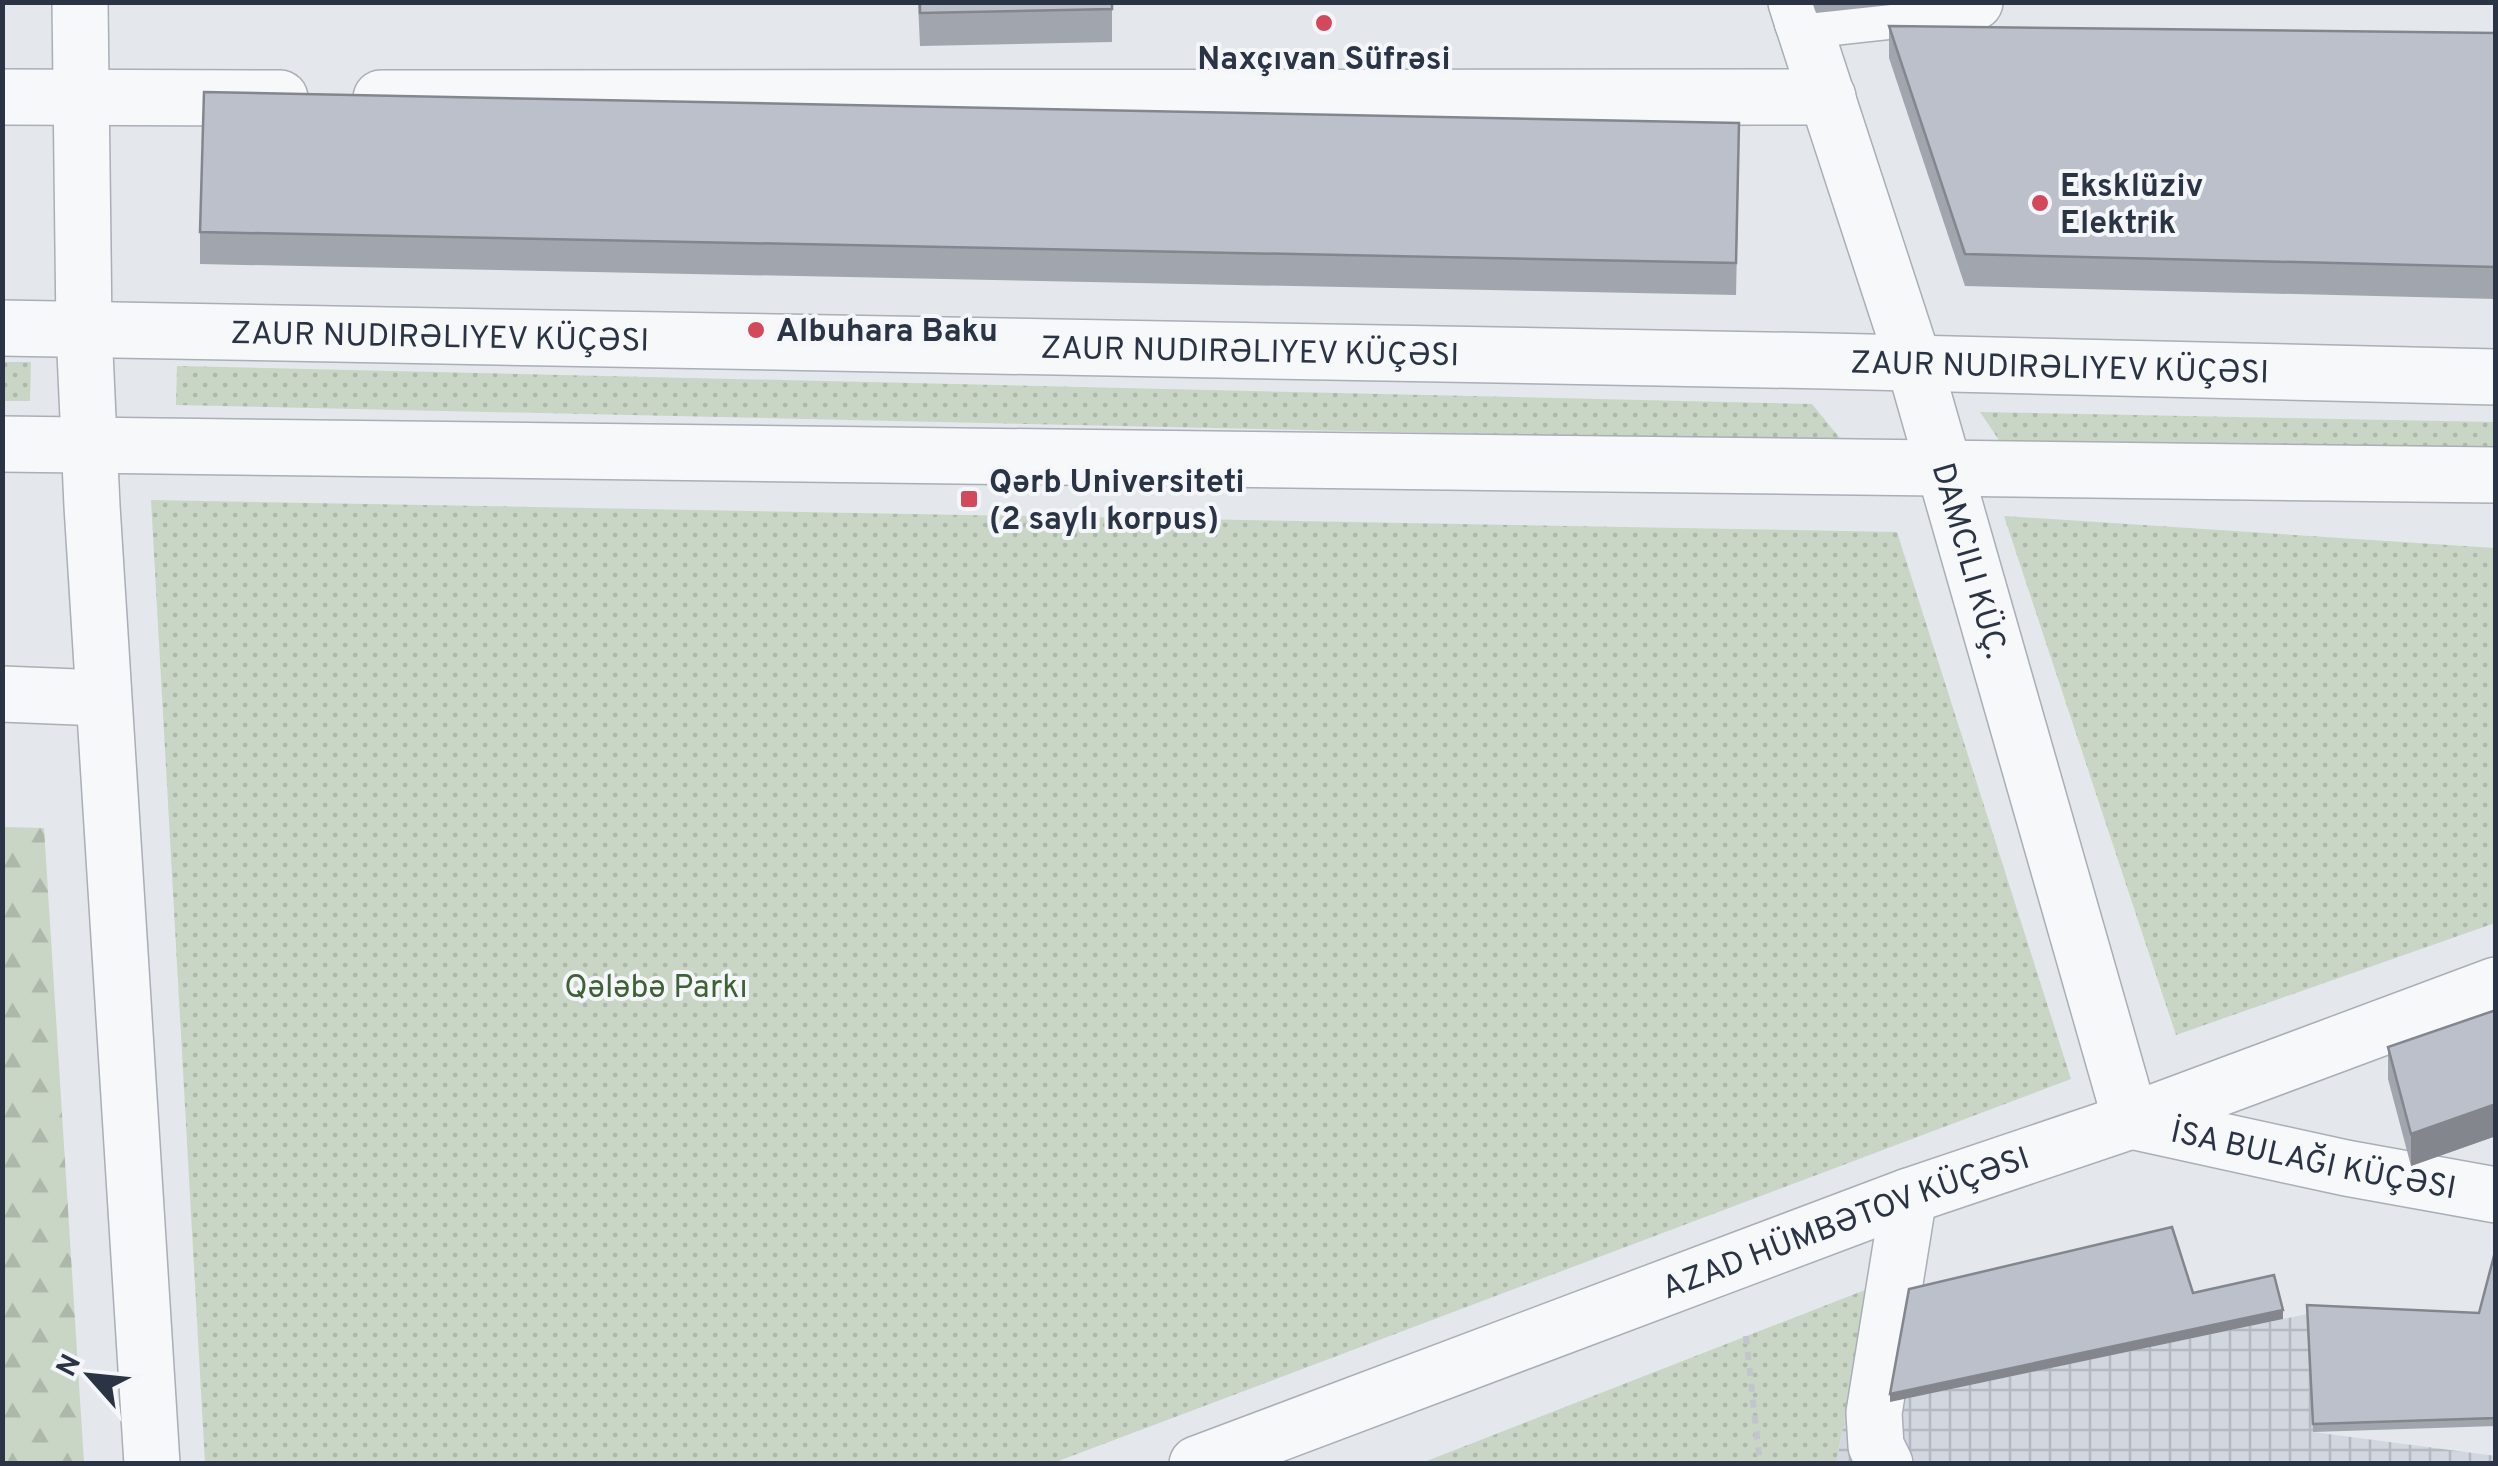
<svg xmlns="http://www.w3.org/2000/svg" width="2498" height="1466" viewBox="0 0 2498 1466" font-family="Overpass,sans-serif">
  <defs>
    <pattern id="industrial-grid" width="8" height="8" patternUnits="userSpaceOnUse" patternTransform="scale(2.5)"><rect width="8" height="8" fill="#d2d6de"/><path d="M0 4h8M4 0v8" fill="none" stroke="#b4b8c0"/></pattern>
    <pattern id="green-dots" width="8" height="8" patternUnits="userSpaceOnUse" patternTransform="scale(2.5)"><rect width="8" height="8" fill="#c9d6c5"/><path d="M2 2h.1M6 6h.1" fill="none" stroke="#adb8ab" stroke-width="1.8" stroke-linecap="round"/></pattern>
    <pattern id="forest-firs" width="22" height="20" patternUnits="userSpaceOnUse" patternTransform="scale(2.5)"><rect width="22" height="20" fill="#c9d6c5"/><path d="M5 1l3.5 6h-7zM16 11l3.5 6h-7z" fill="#adb8ab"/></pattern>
  </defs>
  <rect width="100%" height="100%" fill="#e4e7ec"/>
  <path fill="url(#industrial-grid)" d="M 2307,1314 L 2313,1432 L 2496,1456 L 2495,1464 L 1836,1464 L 1846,1411 Z"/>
  <path fill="url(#green-dots)" d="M 3,362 L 31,362 L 30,401 L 3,401 Z
    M 177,366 L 1812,404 L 1843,442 L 176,405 Z
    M 1980,412 L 2495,422 L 2495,453 L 2001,443 Z
    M 151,500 L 1897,532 L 2071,1079 L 1053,1463 L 205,1463 Z
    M 2004,516 L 2495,548 L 2495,923 L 2176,1035 Z
    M 1870,1288 L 1836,1463 L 1419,1464 Z"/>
  <path fill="url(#forest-firs)" d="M 3,827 L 44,828 L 84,1463 L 3,1463 Z"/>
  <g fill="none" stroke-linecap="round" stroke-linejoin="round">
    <defs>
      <g id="minor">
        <path d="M 80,2 L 84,330 L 92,506 L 152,1464"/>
        <path id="s1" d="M 1796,2 L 1914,363 L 2131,1121 L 2346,1168 L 2496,1195"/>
        <path d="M 1802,21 L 1975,2"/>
        <path d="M 2,97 L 280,98"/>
        <path d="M 381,98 L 1828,97"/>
        <path id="s2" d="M 2,328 L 1827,361 L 2496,377"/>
        <path d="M 2,444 L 2496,475"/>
        <path d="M 2,694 L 102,698"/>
        <path id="s3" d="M 1197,1464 L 1909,1196 L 2131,1121 L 2496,985"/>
        <path d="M 1885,1464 L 1876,1446 L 1874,1413 L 1909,1196"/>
      </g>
    </defs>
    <use href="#minor" stroke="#a9aeb7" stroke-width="58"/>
    <path stroke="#c2c5cb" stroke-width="6" stroke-dasharray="8 8" stroke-linecap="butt" d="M 1746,1336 L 1760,1464"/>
    <use href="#minor" stroke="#f7f8fa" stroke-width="55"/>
  </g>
  <path fill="#a1a5ae" d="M 918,2 L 1112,2 L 1112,42 L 920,46 Z
    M 1812,2 L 1919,2 L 1816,13 Z
    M 1889,26 L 2496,33 L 2496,299 L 1965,286 L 1889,58 Z
    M 1739,155 L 1736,295 L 200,264 L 200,232 Z
    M 2496,1010 L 2496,1136 L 2411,1166 L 2388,1079 L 2388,1047 Z
    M 2496,1248 L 2496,1426 L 2313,1432 L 2307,1305 L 2479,1313 Z"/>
  <path fill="#83868d" d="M 2496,1104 L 2496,1136 L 2411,1166 L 2411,1134 Z
    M 2283,1310 L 2283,1319 L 1890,1402 L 1890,1394 Z"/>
  <path fill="#bbc0ca" stroke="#83868d" stroke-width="2.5" d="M 920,2 L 1112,2 L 1112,9 L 920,13 Z
    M 1889,26 L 2496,33 L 2496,267 L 1965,254 Z
    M 204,92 L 1739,123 L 1736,263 L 200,232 Z
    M 2496,1010 L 2496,1104 L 2411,1134 L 2388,1047 Z
    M 2172,1227 L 2193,1293 L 2274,1275 L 2283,1310 L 1890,1394 L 1909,1289 Z
    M 2496,1248 L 2496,1418 L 2313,1424 L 2307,1305 L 2479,1313 Z"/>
  <g fill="#d1495b" stroke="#f4f6f9" stroke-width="4">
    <circle cx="1324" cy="23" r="10"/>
    <circle cx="2040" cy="203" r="10"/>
    <circle cx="756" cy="330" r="10"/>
    <rect x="959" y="489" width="20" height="20" rx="5"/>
  </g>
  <g text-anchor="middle" stroke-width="8" stroke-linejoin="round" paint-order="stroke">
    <g font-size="32" font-weight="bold" fill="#2b3445" stroke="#f4f6f9" text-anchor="start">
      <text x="1324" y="69" text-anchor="middle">Naxçıvan Süfrəsi</text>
      <text x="2060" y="196">Eksklüziv<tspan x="2060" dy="37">Elektrik</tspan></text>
      <text x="776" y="341">Albuhara Baku</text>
      <text x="989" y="492">Qərb Universiteti<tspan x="989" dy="37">(2 saylı korpus)</tspan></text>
    </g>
    <g font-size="32" fill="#2b3445" stroke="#f4f6f9">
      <text dy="11" stroke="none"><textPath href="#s2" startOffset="438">ZAUR NUDIRƏLIYEV KÜÇƏSI</textPath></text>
      <text dy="11" stroke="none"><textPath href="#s2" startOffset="1248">ZAUR NUDIRƏLIYEV KÜÇƏSI</textPath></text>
      <text dy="11" stroke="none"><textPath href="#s2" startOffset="2058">ZAUR NUDIRƏLIYEV KÜÇƏSI</textPath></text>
      <text dy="11" stroke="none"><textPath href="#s1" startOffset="585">DAMCILI KÜÇ.</textPath></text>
      <text dy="11" stroke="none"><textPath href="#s1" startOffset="1355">İSA BULAĞI KÜÇƏSI</textPath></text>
      <text dy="11" stroke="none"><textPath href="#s3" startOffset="692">AZAD HÜMBƏTOV KÜÇƏSI</textPath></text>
    </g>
    <g font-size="32" fill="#3f6138" stroke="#f4f6f9">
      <text x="656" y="997">Qələbə Parkı</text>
    </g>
  </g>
  <rect width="2498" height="1466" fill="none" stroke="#2b3445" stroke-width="10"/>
  <g transform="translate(90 1376) rotate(297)" stroke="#f4f6f9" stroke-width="8" paint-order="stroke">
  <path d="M0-8L18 38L0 25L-18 38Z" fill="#2b3445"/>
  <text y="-15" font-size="28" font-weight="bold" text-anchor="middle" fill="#2b3445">N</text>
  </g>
</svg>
